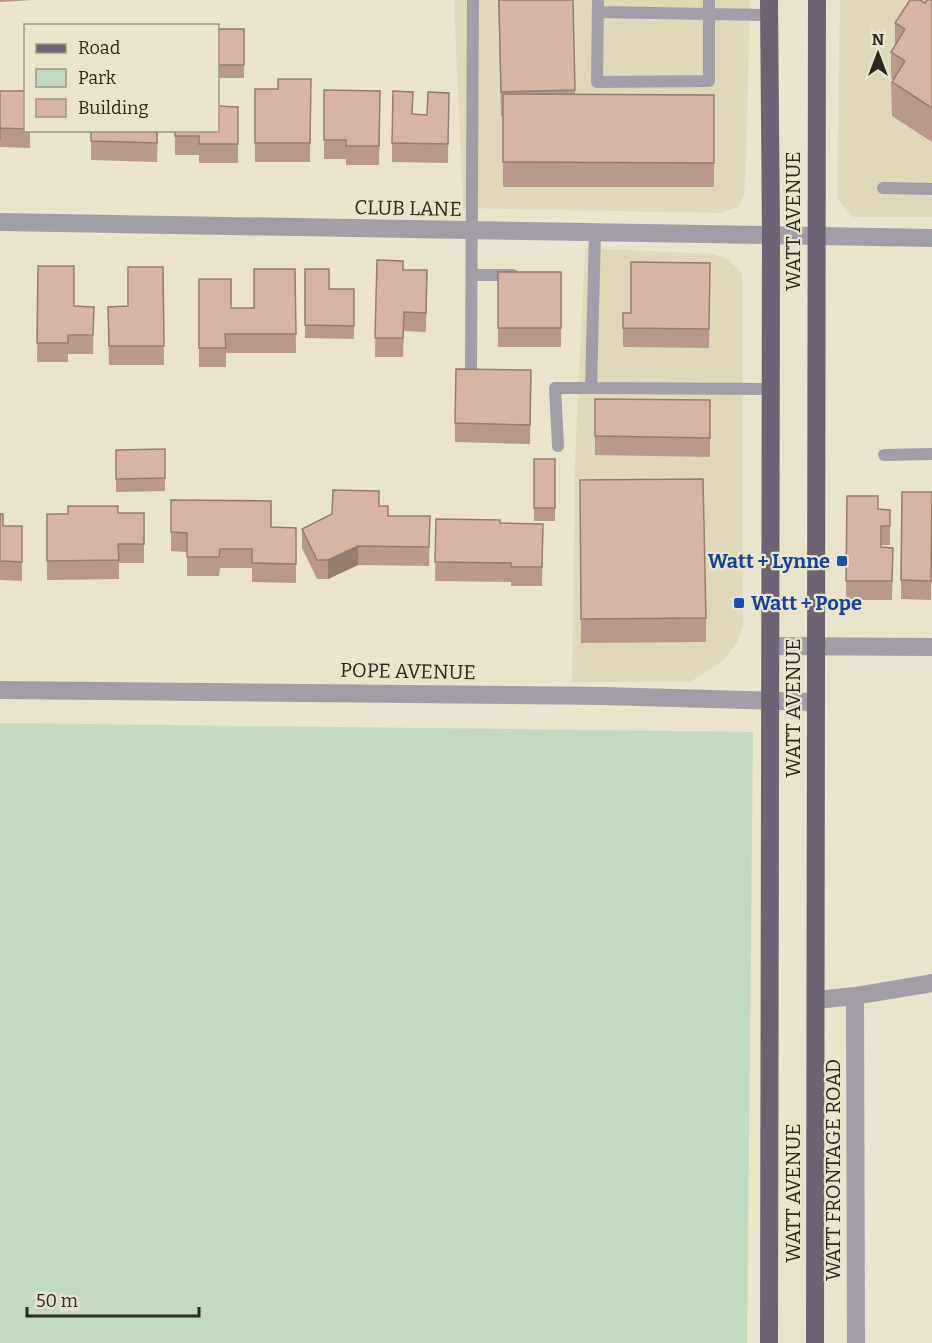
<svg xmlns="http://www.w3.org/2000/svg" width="932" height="1343" viewBox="0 0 932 1343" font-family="Bitter,serif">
  <rect width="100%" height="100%" fill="#e9e4cb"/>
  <path fill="#e0d9b9" d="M 454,0 L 750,0 L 746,162 L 744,195 L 738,207 L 720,213 L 463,208 Z
    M 840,0 L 932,0 L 932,217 L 853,217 L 837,198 Z
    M 585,248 L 713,254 L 728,259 L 742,273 L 743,625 L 738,641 L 725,659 L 690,682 L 572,682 L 575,462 Z"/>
  <path fill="#c4d9c4" d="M 0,723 L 753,732 L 747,1343 L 0,1343 Z"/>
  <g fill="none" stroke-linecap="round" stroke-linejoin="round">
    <path stroke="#a39da7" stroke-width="12" d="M 598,0 L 597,82 L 709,81 L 709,0
      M 598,12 L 769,15
      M 883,188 L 932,189
      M 595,233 L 591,388 L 770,389
      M 473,275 L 513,275
      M 471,370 L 473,0
      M 558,446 L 555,388 L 591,388
      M 884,455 L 932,454"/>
    <path stroke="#a39da7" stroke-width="18" d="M 0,222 L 932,238
      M 771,646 L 932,647
      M 0,690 L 603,696 L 816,702
      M 855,996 L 856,1343
      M 816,1000 L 855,996 L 932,983"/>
    <path stroke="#6e6374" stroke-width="18" d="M 769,1343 L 771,236 L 769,0
      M 815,1343 L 817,0"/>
  </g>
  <path fill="#b99a8a" d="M 0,0 L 33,0 L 0,2 Z
    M 498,0 L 573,0 L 575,94 L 714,95 L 714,187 L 503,187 L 503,116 L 501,116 Z
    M 932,0 L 932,142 L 892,116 L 891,86 L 891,52 L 895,45 L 895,23 L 925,3 Z
    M 218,29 L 244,29 L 244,78 L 218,78 Z
    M 311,79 L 310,162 L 255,162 L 255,89 L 278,89 Z
    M 324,90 L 380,91 L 379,165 L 346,165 L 346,159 L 324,159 Z
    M 0,91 L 26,91 L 26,130 L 30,130 L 30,148 L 0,147 Z
    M 449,93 L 448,163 L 392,162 L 392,143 L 413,114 L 427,115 Z
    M 238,107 L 238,163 L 199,163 L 199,155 L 175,155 L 175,130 Z
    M 91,130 L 158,130 L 157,162 L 91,160 Z
    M 377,260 L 403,270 L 427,270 L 426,332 L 404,331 L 403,357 L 375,357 Z
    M 710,263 L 709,348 L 623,347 L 623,313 L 631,313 Z
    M 38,266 L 74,306 L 94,307 L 93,354 L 68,354 L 68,362 L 37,362 Z
    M 163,267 L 164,365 L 109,365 L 108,307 L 128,306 Z
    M 295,269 L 296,353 L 226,353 L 226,367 L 199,367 L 199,279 L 231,308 L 254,308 Z
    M 305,269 L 329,289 L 354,289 L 354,339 L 305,338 Z
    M 498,272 L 561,272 L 561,347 L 498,347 Z
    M 531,370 L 530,444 L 455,442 L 455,423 Z
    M 595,399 L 710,400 L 710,457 L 595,455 Z
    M 165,449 L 165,491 L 116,492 L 116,450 Z
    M 534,459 L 555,459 L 555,521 L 534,521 Z
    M 580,480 L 706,618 L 706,642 L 581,643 Z
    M 902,492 L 932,492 L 931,600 L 901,599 Z
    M 847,496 L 878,509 L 890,510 L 890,545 L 881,545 L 881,547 L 893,567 L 892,600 L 846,600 Z
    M 171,500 L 271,528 L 296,547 L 296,583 L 252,582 L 252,568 L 220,568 L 219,576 L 187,576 L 187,552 L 171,551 Z
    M 379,506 L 388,516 L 430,516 L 429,566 L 358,565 L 328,579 L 317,579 L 302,548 L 302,529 L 332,514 Z
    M 144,513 L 144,563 L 119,563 L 119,579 L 47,580 L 47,514 Z
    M 0,514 L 3,526 L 22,526 L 22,581 L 0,580 Z
    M 436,519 L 500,523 L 543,524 L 542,586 L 511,586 L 511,582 L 435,581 Z"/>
  <path fill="#967d71" d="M 358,546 L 358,565 L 328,579 L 328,560 Z"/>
  <path fill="#d7b3a1" stroke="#967d71" stroke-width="1.5" d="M 499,0 L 573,0 L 575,90 L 501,92 Z
    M 910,0 L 920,0 L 925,3 L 927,0 L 932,0 L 932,108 L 892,82 L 905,61 L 891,52 L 905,29 L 895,23 Z
    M 218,29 L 244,29 L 244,65 L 218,65 Z
    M 278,79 L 311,79 L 310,143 L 255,143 L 255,89 L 278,89 Z
    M 324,90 L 380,91 L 379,146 L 346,146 L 346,140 L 324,140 Z
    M 0,91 L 26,91 L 26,129 L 0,128 L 0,139 Z
    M 393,91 L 413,92 L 412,114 L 427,115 L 428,92 L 449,93 L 448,144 L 392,143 Z
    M 503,94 L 714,95 L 714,163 L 503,162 Z
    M 218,106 L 238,107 L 238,144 L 199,144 L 199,136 L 175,136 L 175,130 L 218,130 Z
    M 91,130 L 157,130 L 157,143 L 91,141 Z
    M 377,260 L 403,261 L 403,270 L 427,270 L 426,313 L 404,312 L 403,338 L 375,338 Z
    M 631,262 L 710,263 L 709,329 L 623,328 L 623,313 L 631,313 Z
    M 38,266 L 74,266 L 74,306 L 94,307 L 93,335 L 68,335 L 68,343 L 37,343 Z
    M 128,267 L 163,267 L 164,346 L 109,346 L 108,307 L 128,306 Z
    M 254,269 L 295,269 L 296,334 L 225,334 L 226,348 L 199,348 L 199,279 L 231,279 L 231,308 L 254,308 Z
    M 305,269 L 329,269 L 329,289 L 354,289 L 354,326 L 305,325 Z
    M 498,272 L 561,272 L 561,328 L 498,328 Z
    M 456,369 L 531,370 L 530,425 L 455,423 Z
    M 595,399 L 710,400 L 710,438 L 595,436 Z
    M 165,449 L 165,478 L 116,479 L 116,450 Z
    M 534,459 L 555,459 L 555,508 L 534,508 Z
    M 703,479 L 706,618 L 581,619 L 580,480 Z
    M 333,490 L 379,491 L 379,506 L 388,506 L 388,516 L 430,516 L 429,547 L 358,546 L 328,560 L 317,560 L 302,529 L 332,514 Z
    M 902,492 L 932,492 L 931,581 L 901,580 Z
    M 847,496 L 878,496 L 878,509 L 890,510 L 890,526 L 881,526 L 881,547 L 893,548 L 892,581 L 846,581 Z
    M 171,500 L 271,501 L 271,527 L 296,528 L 296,564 L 252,563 L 252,549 L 220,549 L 219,557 L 187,557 L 187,533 L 171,532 Z
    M 68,506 L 118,506 L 118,513 L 144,513 L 144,544 L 118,544 L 119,560 L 47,561 L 47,514 L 68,514 Z
    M 0,514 L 3,514 L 3,526 L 22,526 L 22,562 L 0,561 Z
    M 436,519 L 500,520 L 500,523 L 543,524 L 542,567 L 511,567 L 511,563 L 435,562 Z"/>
  <g fill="#1a4fb4" stroke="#e9e4cb" stroke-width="2">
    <rect x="836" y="555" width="12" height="12" rx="3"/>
    <rect x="733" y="597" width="12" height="12" rx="3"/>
  </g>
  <g text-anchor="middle" stroke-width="4.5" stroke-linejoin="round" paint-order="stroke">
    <g font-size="20" fill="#2a281f" stroke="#e9e4cb">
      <text transform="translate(408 208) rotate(1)" y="7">CLUB LANE</text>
      <text transform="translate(793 221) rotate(-90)" y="7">WATT AVENUE</text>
      <text transform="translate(408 671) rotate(1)" y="7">POPE AVENUE</text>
      <text transform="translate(793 708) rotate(-90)" y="7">WATT AVENUE</text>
      <text transform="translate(833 1170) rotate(-90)" y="7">WATT FRONTAGE ROAD</text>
      <text transform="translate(793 1193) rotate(-90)" y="7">WATT AVENUE</text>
    </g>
    <g font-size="20" font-weight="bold" fill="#164399" stroke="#e9e4cb" text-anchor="end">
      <text x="830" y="568">Watt + Lynne</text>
      <text x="751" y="610" text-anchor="start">Watt + Pope</text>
    </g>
  </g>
  <rect x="24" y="24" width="195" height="108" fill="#e9e4cb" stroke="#9d9986" stroke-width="1.5"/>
  <rect x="36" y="44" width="30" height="9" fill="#6e6374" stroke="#9d9986" stroke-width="1.5"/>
  <text x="78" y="54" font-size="18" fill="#2a281f">Road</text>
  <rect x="36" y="69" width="30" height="18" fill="#c4d9c4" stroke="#9d9986" stroke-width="1.5"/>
  <text x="78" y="84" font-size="18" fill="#2a281f">Park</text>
  <rect x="36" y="99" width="30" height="18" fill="#d7b3a1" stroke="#9d9986" stroke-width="1.5"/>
  <text x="78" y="114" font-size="18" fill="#2a281f">Building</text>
  <g transform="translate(878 54)" stroke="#e9e4cb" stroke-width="4.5" paint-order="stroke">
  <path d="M0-4.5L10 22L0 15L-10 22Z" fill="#2a281f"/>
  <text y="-9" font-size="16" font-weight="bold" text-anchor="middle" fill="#2a281f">N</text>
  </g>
  <path d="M27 1307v9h172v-9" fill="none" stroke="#2a281f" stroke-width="3"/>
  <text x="36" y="1307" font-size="18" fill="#2a281f" stroke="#e9e4cb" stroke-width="4.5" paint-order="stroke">50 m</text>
</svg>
